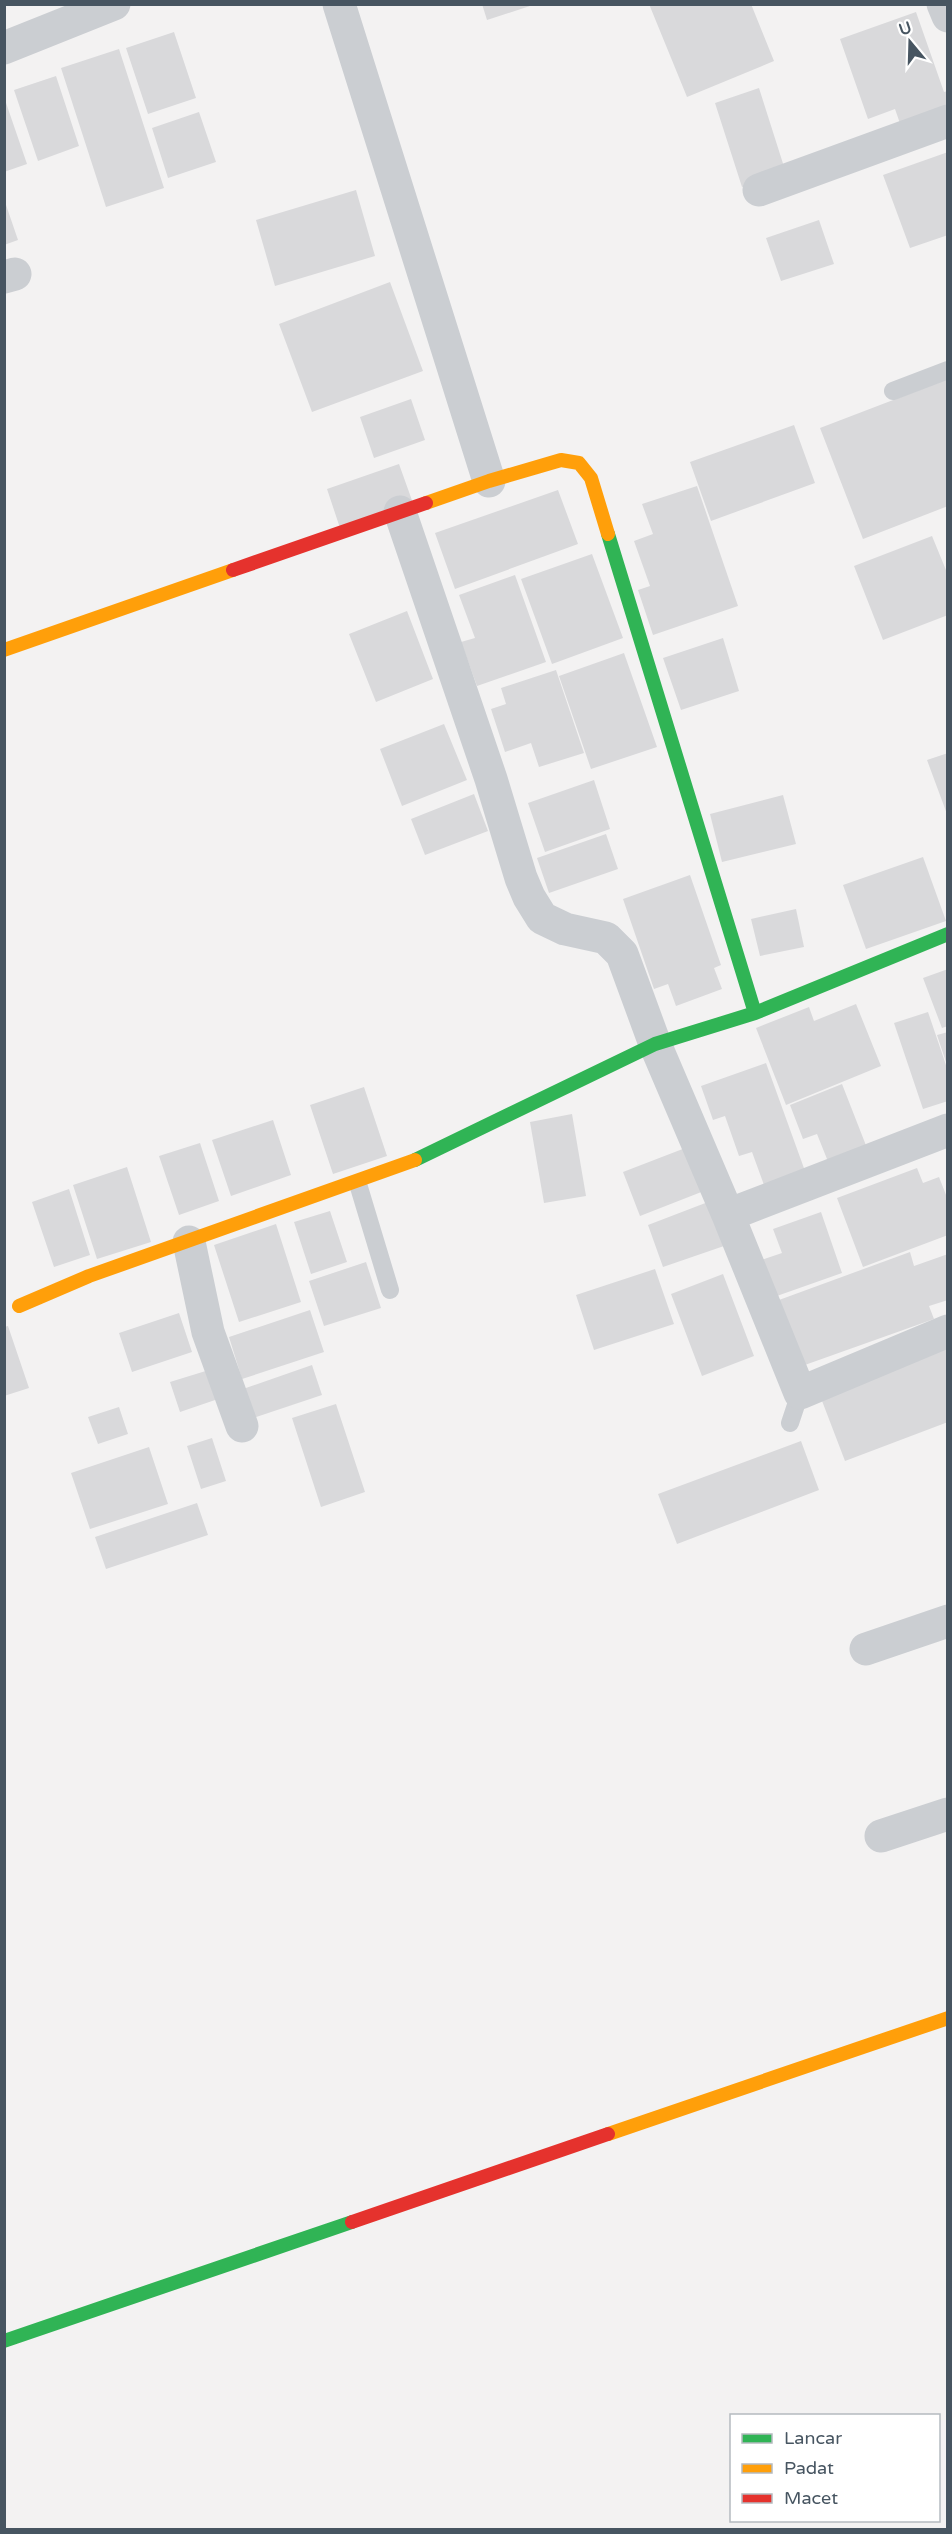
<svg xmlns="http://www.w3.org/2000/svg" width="952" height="2534" viewBox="0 0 952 2534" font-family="'Varela Round',sans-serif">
  <rect width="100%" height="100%" fill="#f3f2f2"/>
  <path fill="#d9d9db" d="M 482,4 L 533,4 L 533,5 L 487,20 Z
    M 649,4 L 751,4 L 774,61 L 687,97 Z
    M 916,12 L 944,92 L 948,91 L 948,116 L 903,132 L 895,109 L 868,119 L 840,39 Z
    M 174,32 L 196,98 L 148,114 L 126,48 Z
    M 119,49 L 164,188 L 106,207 L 61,68 Z
    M 56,76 L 79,146 L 38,161 L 14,90 Z
    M 759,88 L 786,173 L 742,187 L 715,103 Z
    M 4,97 L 27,164 L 4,172 Z
    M 199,112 L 216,162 L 168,178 L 152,128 Z
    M 948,152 L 948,235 L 910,248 L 883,175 Z
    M 356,190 L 375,256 L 275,286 L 256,220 Z
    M 4,199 L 18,240 L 4,245 Z
    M 819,220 L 834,264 L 781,281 L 766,238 Z
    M 390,282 L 423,371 L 312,412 L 279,324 Z
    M 948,379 L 948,506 L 863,539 L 820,428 Z
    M 411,399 L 425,440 L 374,458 L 360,417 Z
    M 794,425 L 815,483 L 711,521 L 690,462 Z
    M 399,464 L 414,506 L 341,531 L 327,489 Z
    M 697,486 L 738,606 L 653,635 L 638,590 L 650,586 L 634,541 L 653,534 L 642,504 Z
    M 558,490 L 578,544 L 455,589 L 435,533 Z
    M 932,536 L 948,575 L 948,615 L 883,640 L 854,566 Z
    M 592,554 L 623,638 L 552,664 L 521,579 Z
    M 515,575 L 546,662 L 477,686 L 461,642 L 475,638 L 459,595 Z
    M 407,611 L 433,679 L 376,702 L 349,634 Z
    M 723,638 L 739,691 L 681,710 L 663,658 Z
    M 624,653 L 657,747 L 591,769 L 559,676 Z
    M 556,670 L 584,753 L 539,767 L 531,743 L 505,752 L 491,709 L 506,704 L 501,688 Z
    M 444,724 L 467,780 L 402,806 L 380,749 Z
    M 948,753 L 948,814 L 947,814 L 927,760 Z
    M 594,780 L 610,829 L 545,852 L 528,803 Z
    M 474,794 L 488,831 L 425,855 L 411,819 Z
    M 783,795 L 796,844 L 722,862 L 710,814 Z
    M 606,834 L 618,869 L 549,893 L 537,858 Z
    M 923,857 L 946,921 L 866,949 L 843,885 Z
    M 690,875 L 721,965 L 714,968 L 722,989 L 676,1006 L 668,984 L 654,989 L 623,899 Z
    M 796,909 L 804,947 L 760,956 L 751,919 Z
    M 948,969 L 948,1026 L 942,1028 L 923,978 Z
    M 856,1004 L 881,1066 L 786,1105 L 756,1028 L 809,1007 L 814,1021 Z
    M 928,1012 L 948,1071 L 948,1101 L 923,1109 L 894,1023 Z
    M 948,1032 L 948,1065 L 947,1065 L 937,1035 Z
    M 766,1063 L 805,1171 L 764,1185 L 752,1152 L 739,1156 L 725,1116 L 713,1120 L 701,1086 Z
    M 842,1084 L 867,1148 L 829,1164 L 817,1134 L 803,1139 L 790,1105 Z
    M 364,1087 L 387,1156 L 333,1174 L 310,1105 Z
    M 572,1114 L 586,1196 L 544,1203 L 530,1122 Z
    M 273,1120 L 291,1175 L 231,1196 L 212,1140 Z
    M 200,1143 L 219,1201 L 179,1215 L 159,1156 Z
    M 693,1145 L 709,1189 L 640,1216 L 623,1172 Z
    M 127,1167 L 151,1242 L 97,1259 L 73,1185 Z
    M 917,1168 L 923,1183 L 939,1177 L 948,1200 L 948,1235 L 863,1267 L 837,1198 Z
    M 69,1189 L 90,1255 L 54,1267 L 32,1202 Z
    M 708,1202 L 724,1246 L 663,1267 L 648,1225 Z
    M 330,1211 L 347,1262 L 311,1274 L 294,1222 Z
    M 821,1212 L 842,1273 L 774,1297 L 761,1260 L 782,1253 L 773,1229 Z
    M 276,1224 L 301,1302 L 239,1322 L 214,1245 Z
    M 910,1252 L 914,1266 L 948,1254 L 948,1300 L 929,1306 L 934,1319 L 802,1366 L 779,1300 Z
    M 366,1262 L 381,1308 L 324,1326 L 309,1281 Z
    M 655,1269 L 674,1324 L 594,1350 L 576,1295 Z
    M 723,1274 L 754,1356 L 702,1376 L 671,1294 Z
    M 310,1310 L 324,1352 L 242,1379 L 229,1337 Z
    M 179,1313 L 192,1352 L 132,1372 L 119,1333 Z
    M 8,1326 L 29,1388 L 4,1396 L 4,1327 Z
    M 948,1345 L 948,1422 L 845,1461 L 819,1393 Z
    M 312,1365 L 322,1395 L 253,1418 L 243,1389 Z
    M 209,1370 L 218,1399 L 180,1412 L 170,1382 Z
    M 336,1404 L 365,1492 L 321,1507 L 292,1418 Z
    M 119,1407 L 128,1434 L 98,1444 L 88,1417 Z
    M 212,1438 L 226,1481 L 201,1489 L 187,1446 Z
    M 801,1441 L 819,1490 L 677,1544 L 658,1494 Z
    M 149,1447 L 168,1504 L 90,1529 L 71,1473 Z
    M 197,1503 L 208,1535 L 106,1569 L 95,1537 Z"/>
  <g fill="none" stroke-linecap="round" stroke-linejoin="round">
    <path stroke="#cbced2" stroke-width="18" d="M 893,391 L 948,370
      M 358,1184 L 390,1290
      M 790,1423 L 800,1393"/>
    <path stroke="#cbced2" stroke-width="33" d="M 339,4 L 489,481
      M 943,4 L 948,16
      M 4,48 L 114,4
      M 759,190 L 948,121
      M 4,277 L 15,274
      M 400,512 L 491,779 L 521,878 L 529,897 L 542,918 L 565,929 L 606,938 L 622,954 L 655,1044 L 728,1215 L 800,1393 L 948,1331
      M 728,1215 L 948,1130
      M 189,1242 L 208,1332 L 242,1426
      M 866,1649 L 948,1621
      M 881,1836 L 948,1814"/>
    <path stroke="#30b455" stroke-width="14" d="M 608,534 L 755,1013
      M 415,1160 L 655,1044 L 755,1013 L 948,934
      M 4,2341 L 352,2222"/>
    <path stroke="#ff9f0a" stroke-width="14" d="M 426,503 L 489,481 L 561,460 L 579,463 L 591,478 L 608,534
      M 4,650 L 233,570
      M 19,1306 L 89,1276 L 415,1160
      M 608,2134 L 948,2018"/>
    <path stroke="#e5322d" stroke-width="14" d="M 233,570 L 426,503
      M 352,2222 L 608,2134"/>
  </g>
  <rect width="952" height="2534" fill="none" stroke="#475561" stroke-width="12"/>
  <rect x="730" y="2414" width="210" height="108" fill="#ffffff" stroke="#b5bbc0" stroke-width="1.5"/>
  <rect x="742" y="2434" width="30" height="9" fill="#30b455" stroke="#b5bbc0" stroke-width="1.5"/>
  <text x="784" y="2444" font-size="18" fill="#475561">Lancar</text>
  <rect x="742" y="2464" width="30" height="9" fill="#ff9f0a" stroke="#b5bbc0" stroke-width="1.5"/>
  <text x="784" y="2474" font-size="18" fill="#475561">Padat</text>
  <rect x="742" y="2494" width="30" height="9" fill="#e5322d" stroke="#b5bbc0" stroke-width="1.5"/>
  <text x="784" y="2504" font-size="18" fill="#475561">Macet</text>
  <g transform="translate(910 42) rotate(341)" stroke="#ffffff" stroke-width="4.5" paint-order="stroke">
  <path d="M0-4.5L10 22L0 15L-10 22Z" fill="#475561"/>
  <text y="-9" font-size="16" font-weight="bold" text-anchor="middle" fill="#475561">U</text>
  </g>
</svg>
